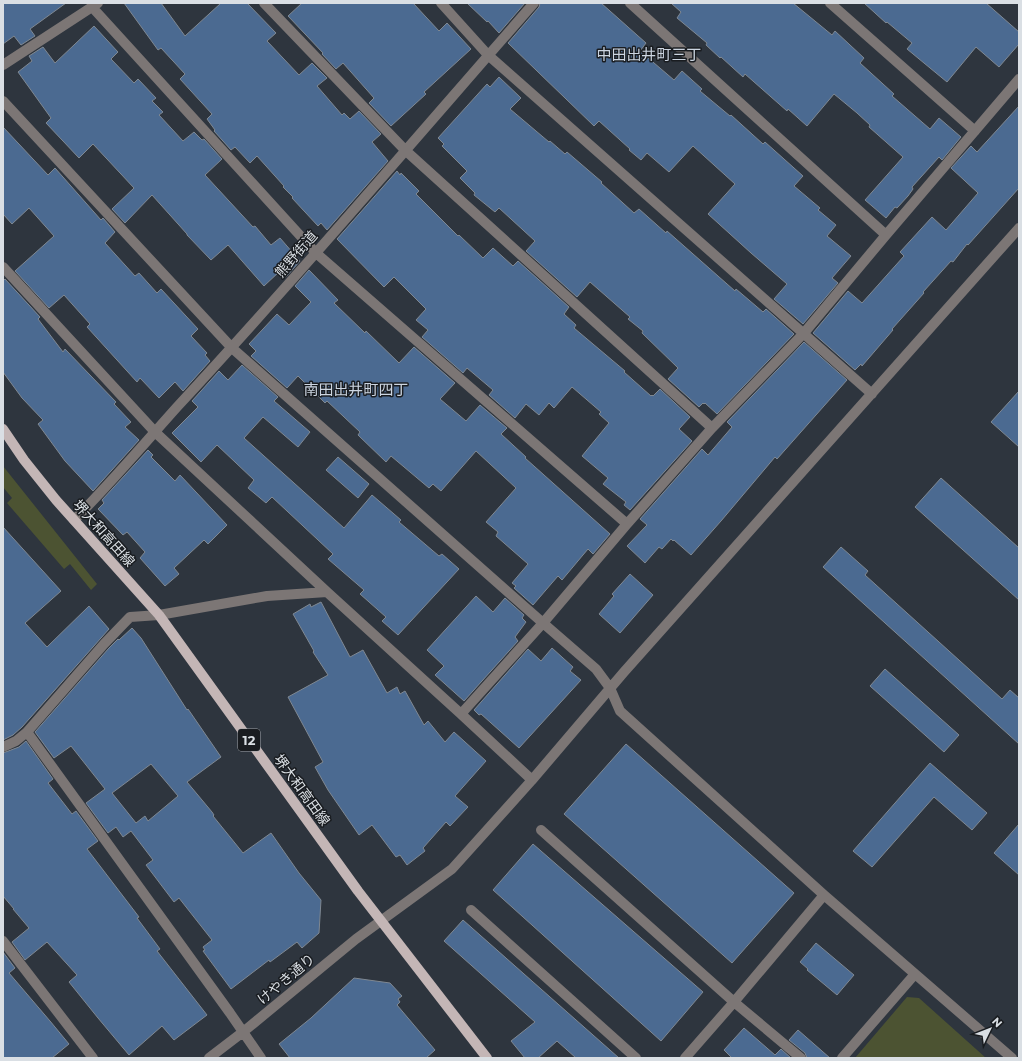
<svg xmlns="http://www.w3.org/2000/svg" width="1022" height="1061" viewBox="0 0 1022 1061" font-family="Montserrat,'Noto Sans JP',sans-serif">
  <rect width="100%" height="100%" fill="#2e353e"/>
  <path fill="#4c5332" d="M 3,466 L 97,584 L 91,590 L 70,564 L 64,569 L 7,503 L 12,498 L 3,487 Z
    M 907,997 L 919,998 L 986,1058 L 855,1058 Z"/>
  <path fill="#4b6a91" stroke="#7f8892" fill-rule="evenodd" d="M 3,3 L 66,3 L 30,29 L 35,36 L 21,45 L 14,36 L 3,44 Z
    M 124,3 L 161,3 L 185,36 L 221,3 L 247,3 L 276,33 L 267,41 L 299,75 L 312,63 L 327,78 L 317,86 L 342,115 L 344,113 L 350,119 L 359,111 L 381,134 L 372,142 L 388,161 L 327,230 L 321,223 L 318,226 L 292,198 L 293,197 L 283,187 L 284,186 L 257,156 L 250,163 L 235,147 L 231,150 L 214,131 L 215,130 L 207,119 L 212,114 L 180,79 L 185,74 L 161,48 L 158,50 Z
    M 302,3 L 413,3 L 439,31 L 447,23 L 471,49 L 424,92 L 426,94 L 391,126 L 369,103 L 374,98 L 343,63 L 336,69 L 322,54 L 323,53 L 288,16 Z
    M 467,3 L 525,3 L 499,33 L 488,21 L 487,22 Z
    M 540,3 L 601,3 L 646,43 L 640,51 L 674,80 L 682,71 L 702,89 L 700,91 L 730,116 L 731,115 L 763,144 L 765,142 L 803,176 L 794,186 L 820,208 L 818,210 L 836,225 L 827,236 L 851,256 L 832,278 L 838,283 L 803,324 L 774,299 L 787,284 L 751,253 L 708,214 L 735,184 L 693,146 L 669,172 L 647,153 L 641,160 L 629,150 L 630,149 L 599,121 L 594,126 L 508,43 L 539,7 Z
    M 671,3 L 793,3 L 832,35 L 835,31 L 864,58 L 860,63 L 894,94 L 892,96 L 930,129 L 939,118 L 961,137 L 942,160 L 939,157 L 912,187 L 913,189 L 908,196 L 897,208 L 895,207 L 886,218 L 865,200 L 903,157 L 869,127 L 870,125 L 857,113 L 834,94 L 807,126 L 788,109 L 787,111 L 745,74 L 743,77 L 721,57 L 720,58 L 706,45 L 707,43 L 677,18 L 681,12 Z
    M 864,3 L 986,3 L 1019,32 L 1019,44 L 999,67 L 976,47 L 947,82 L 907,49 L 912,43 L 887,22 L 886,23 Z
    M 94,26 L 118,52 L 111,59 L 134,83 L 138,79 L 156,98 L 152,101 L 163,112 L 159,115 L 183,141 L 194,132 L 202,140 L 204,139 L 222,159 L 205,175 L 253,227 L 255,226 L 271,245 L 280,238 L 300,261 L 286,277 L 280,271 L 264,286 L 228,245 L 211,260 L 187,235 L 187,234 L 152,195 L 125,223 L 112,209 L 134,188 L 93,144 L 79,158 L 46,123 L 51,118 L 18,72 L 32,61 L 29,56 L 43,47 L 55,63 Z
    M 499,77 L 521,98 L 510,109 L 549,142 L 550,141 L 565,154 L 567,152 L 602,182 L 601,183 L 634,213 L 639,209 L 666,233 L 667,231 L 735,291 L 736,289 L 763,312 L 766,309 L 794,334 L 717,414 L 705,403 L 704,404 L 703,403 L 699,407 L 668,379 L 678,368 L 642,333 L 643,331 L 628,319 L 630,317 L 590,282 L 577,297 L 526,251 L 535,241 L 499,208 L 495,212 L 474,195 L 475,193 L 460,178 L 467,171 L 442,146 L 444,144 L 438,138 L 487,84 L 490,87 Z
    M 1019,106 L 1019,188 L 968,245 L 967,244 L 953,262 L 951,261 L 923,292 L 924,293 L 892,329 L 893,330 L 862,366 L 861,364 L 855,370 L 813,333 L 848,291 L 862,303 L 904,256 L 900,252 L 932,217 L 946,230 L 978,193 L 951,168 L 971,146 L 977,152 Z
    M 3,127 L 48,175 L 55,168 L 101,220 L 103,218 L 115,232 L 105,243 L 135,276 L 139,273 L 157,293 L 161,289 L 198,329 L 191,336 L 207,353 L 205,355 L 210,361 L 183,391 L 175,382 L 159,398 L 140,378 L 137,382 L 87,327 L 90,324 L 64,295 L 49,308 L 15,271 L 54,236 L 29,208 L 12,224 L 3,214 Z
    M 397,171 L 400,175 L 401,173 L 419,191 L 416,194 L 458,236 L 459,235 L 483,258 L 493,248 L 513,266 L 518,261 L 569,307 L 564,314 L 576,325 L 574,328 L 625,371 L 624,372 L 651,396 L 652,395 L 653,396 L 660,389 L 690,417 L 679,429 L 692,441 L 630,510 L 624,505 L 626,502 L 603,484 L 608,478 L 582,456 L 609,423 L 599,414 L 601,412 L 572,387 L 554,408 L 549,403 L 539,415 L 526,404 L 515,418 L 489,395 L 493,390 L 467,368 L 463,373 L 422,337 L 428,330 L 416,320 L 426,309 L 394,277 L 384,287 L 337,239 Z
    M 309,270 L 338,300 L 334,303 L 365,333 L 366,331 L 399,363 L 414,347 L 455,383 L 440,399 L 466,421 L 480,405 L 507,428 L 501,434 L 526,457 L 525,458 L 610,534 L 593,554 L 588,549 L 562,580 L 558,576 L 533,605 L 514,588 L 516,586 L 512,583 L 528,564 L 496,536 L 498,532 L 486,522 L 516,488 L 476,451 L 441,491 L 433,484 L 429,488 L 391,456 L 386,462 L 358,435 L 360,432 L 327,401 L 325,403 L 298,376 L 287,388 L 251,356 L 256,351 L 249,344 L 277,314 L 289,325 L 311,302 L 295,286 Z
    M 5,279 L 40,317 L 38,319 L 63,352 L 65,349 L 116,402 L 114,404 L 131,422 L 125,427 L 139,440 L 93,491 L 65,461 L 38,424 L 43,420 L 22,398 L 3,372 L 3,281 Z
    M 804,342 L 847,380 L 777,459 L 775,457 L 721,521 L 691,555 L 674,540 L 673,541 L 671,539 L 662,549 L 659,547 L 645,563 L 627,546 L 647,525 L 640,519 L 702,449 L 708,455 L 732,427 L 727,422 Z
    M 242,365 L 278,397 L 274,401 L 310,432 L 298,447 L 263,417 L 244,438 L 344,528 L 372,495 L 401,520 L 399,522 L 439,556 L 442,554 L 459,569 L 398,635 L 382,621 L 386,617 L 360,594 L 364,590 L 328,559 L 333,554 L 272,497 L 266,503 L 248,488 L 254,480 L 217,445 L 201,462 L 172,433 L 198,407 L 192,401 L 219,371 L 228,380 Z
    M 1019,391 L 1019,447 L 991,422 Z
    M 148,450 L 153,455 L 151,457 L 175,481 L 180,475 L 227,525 L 208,544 L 204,540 L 174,568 L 179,574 L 165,586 L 140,558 L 145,552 L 127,532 L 123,535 L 98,509 L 104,503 L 102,500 Z
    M 338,457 L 369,484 L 358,498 L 326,470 Z
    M 941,478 L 1019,548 L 1019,600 L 915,507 Z
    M 3,527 L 61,591 L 25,623 L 47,647 L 89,606 L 109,629 L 22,727 L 13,735 L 3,740 Z
    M 841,547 L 868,571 L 865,575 L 1002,699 L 1010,690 L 1019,698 L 1019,744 L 823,567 Z
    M 630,574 L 653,595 L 620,633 L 599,614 L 614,596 L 612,594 Z
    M 476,596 L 493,612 L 505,598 L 524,615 L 522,618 L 526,622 L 515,637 L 518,641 L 464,701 L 435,675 L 444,666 L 427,650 Z
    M 321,602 L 350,657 L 363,650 L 387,693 L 397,687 L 400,694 L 405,691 L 424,725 L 428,721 L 445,742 L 454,732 L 486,761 L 455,796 L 468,807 L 450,826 L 446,822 L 423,848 L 425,851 L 407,865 L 400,855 L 396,857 L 372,825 L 359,835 L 328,790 L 315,767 L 323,762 L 288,697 L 328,675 L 313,652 L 314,651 L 293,614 L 310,604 L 311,607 Z
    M 132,628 L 141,638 L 187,710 L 188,709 L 221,757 L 187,782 L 212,812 L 214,815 L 213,816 L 243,853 L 271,833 L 299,873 L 321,900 L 319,933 L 302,948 L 297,942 L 270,962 L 269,960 L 231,989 L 203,951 L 205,950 L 203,947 L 212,940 L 179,898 L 174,902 L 146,865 L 153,860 L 131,831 L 123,837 L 116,827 L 108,833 L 86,803 L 105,789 L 71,746 L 54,758 L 35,732 L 109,648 L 118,639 L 119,640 ZM 151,764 L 178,796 L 148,821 L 145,816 L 136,823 L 112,793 Z
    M 552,648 L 573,667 L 570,671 L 581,680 L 519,748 L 481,714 L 479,715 L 474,710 L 528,649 L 541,661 Z
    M 885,669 L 959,735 L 944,752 L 870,686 Z
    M 26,741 L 53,779 L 48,783 L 72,814 L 76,811 L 98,841 L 87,849 L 139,917 L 137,918 L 160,949 L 157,951 L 207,1015 L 174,1040 L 162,1026 L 129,1055 L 98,1018 L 69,982 L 77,975 L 47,942 L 25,960 L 12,942 L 29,928 L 13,909 L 14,909 L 3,896 L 3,753 L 19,747 Z
    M 626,744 L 794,893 L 732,963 L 564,814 Z
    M 930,763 L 987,813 L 972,830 L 934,797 L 872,867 L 853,851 Z
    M 1019,824 L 1019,875 L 994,853 Z
    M 533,844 L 703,992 L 661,1041 L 493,890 Z
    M 463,920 L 619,1058 L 576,1058 L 557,1041 L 538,1058 L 525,1058 L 511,1041 L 535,1022 L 444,941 Z
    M 816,943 L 854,975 L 837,995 L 807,970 L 808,969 L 800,962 Z
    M 3,952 L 15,968 L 9,973 L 50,1021 L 69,1044 L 52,1058 L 3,1058 Z
    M 354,978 L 390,983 L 402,996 L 398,999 L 400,1002 L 397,1005 L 435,1050 L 426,1058 L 290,1058 L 279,1044 L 311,1018 Z
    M 744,1028 L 775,1055 L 781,1049 L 791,1058 L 732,1058 L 724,1050 Z
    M 798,1030 L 830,1058 L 807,1058 L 805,1053 L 789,1040 Z"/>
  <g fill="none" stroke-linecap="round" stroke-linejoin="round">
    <path stroke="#7c7675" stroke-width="10" d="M 264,3 L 405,150 L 712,428
      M 441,3 L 488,55 L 872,394
      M 630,3 L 886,235
      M 830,3 L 975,131
      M 92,7 L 316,253 L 627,524
      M 3,65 L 98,3
      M 3,101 L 232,348 L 543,623 L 596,669 L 610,688 L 620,711 L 824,895 L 1012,1058
      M 3,267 L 155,432 L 327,592
      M 74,520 C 110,484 143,445 177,407 C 299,275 416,138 534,3
      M 461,714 L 532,780
      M 27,732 L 230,1013 L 261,1058
      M 3,747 L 16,741 L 27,732 L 104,644 L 130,617 L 159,615 L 267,596 L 327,592 L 461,714 L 543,623 L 627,524 L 712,428 L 804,333 L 886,235 L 1019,79
      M 541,830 L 734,1002 L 801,1058
      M 471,910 L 636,1058
      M 3,941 L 93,1058
      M 209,1058 L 243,1032 L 356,939 L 452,869 L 532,780 L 624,672 L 1019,228
      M 685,1058 L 734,1002 L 824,895
      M 842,1058 L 915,974"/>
    <path stroke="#c4b6b6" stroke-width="10" d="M 3,429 L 24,460 L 56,500 L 159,615 L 358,891 L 487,1058"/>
  </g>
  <g text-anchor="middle" stroke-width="3" stroke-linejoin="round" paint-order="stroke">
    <rect fill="#191c20" stroke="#a0a4a9" stroke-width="1" x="238" y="729" width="22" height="22" rx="3"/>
    <g font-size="13" font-weight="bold" fill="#dadfe4">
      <text x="249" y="745">12</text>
    </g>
    <g font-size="14" fill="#dadfe4" stroke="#191c20">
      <text transform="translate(296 254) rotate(-49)" y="5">熊野街道</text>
      <text transform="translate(104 533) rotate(48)" y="5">堺大和高田線</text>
      <text transform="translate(302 790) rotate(54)" y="5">堺大和高田線</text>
      <text transform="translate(286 979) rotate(-40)" y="5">けやき通り</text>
    </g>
    <g font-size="15" fill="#ccd5e1" stroke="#191c20">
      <text x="649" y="60">中田出井町三丁</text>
      <text x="356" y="395">南田出井町四丁</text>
    </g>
  </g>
  <rect width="1022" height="1061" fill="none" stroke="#dadfe4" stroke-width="8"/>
  <g transform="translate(990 1029) rotate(47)" stroke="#191c20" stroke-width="3" paint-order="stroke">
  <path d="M0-3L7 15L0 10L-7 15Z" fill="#dadfe4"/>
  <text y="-6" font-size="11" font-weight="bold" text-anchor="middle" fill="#dadfe4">N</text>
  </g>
</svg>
